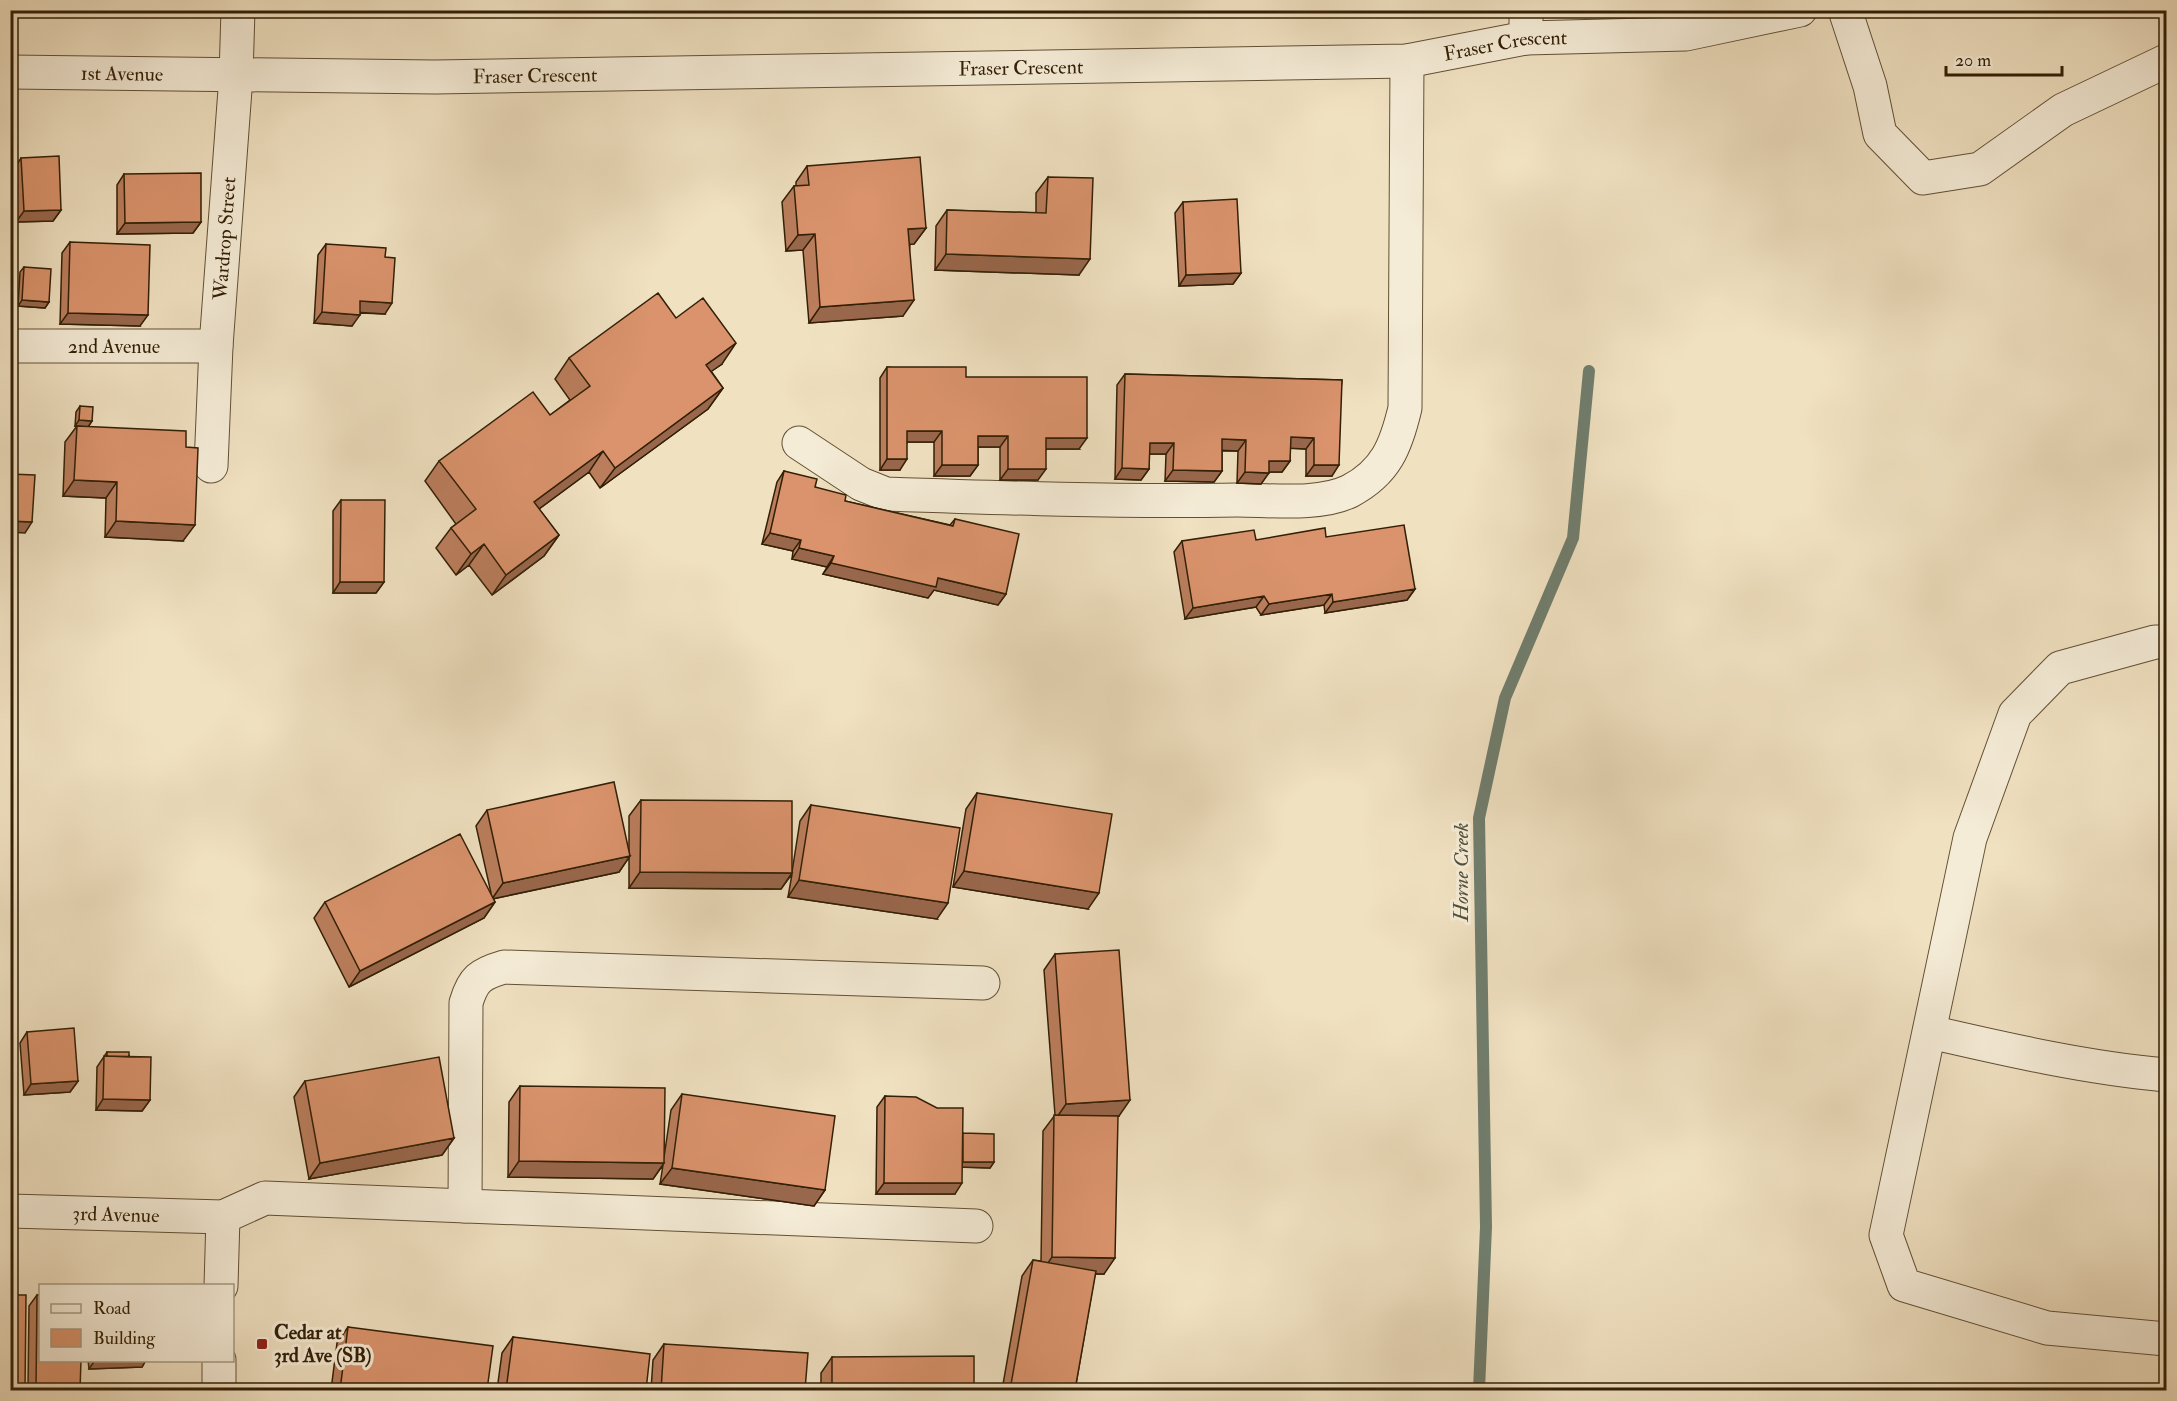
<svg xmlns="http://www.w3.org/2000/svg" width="2177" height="1401" viewBox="0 0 2177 1401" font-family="'IM FELL Double Pica',serif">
  <rect width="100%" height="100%" fill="#f0e1c1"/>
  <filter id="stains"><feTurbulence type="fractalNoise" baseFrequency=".00333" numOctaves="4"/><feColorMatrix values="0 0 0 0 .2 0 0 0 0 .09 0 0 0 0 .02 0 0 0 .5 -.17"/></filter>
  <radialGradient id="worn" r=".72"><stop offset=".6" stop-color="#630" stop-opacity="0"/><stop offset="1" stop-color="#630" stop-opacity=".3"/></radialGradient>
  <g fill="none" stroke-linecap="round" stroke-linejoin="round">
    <path stroke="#707e6e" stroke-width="12" d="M 1479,1390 L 1486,1227 L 1479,818 L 1505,698 L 1573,538 L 1589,371"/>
    <defs>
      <g id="minor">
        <path d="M 1845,10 L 1870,86 L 1880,134 L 1923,178 L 1980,169 L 2063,110 L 2166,61"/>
        <path d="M 1526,38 L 1526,10"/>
        <path id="s1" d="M 10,72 L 435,77 L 1407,61 L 1526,38 L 1686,34 L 1800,10"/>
        <path id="s2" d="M 10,346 L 216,346"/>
        <path d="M 799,443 L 861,484 L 886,494 C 1003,498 1120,502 1237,500 C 1270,500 1320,506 1350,491 C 1386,472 1396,446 1405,408 L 1407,61"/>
        <path id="s3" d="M 211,466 L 216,346 L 236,76 L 238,10"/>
        <path d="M 2166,642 L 2155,642 L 2060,668 L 2015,714 L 1970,838 L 1886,1235 L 1904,1285 L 2047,1328 L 2166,1339"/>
        <path d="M 1930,1032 C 2008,1050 2087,1068 2166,1075"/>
        <path d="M 465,1206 L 466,1003 C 473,979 480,974 504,967 L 983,983"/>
        <path id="s4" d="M 10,1211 L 223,1217 L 265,1198 L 976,1226"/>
        <path d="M 221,1286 L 223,1217"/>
        <path d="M 219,1390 L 219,1360"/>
      </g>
    </defs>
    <use href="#minor" stroke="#625035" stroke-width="35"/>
    <use href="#minor" stroke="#f5ecd7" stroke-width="33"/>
  </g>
  <path fill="#bb7e5d" stroke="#321f06" stroke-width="1.5" d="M 21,158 L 61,210 L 53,221 L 16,222 L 14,169 Z
    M 807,166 L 926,228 L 914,244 L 910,244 L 903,316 L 809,323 L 803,250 L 786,251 L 782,202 L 794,186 L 796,186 L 796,182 Z
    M 124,174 L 201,222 L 193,233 L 117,234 L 117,185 Z
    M 1048,177 L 1079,275 L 935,270 L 936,226 L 947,210 L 1036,213 L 1036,193 Z
    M 1183,202 L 1241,273 L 1233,284 L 1179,286 L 1175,213 Z
    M 70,242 L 140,326 L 60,324 L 62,253 Z
    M 326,244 L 385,314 L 360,313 L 352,326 L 314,323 L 318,255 Z
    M 24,267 L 49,302 L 45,308 L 18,306 L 20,272 Z
    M 676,318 L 722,364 L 711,371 L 723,388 L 708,409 L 600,488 L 589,472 L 539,509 L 559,535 L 544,556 L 492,595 L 469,565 L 456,575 L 436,548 L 451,528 L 456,524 L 425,481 L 439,461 L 550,415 L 570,400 L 555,379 L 569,358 Z
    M 887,367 L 966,377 L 1079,449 L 1046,449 L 1038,480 L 1000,480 L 1000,447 L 978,447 L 978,465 L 970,476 L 934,476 L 934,442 L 907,442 L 900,470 L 880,470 L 880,378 Z
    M 1125,374 L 1342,380 L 1332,476 L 1306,476 L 1306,449 L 1290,448 L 1290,461 L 1282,472 L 1269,472 L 1261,484 L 1237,483 L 1238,451 L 1222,451 L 1222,471 L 1214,482 L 1165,481 L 1166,454 L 1149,454 L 1149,469 L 1141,480 L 1115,479 L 1117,385 Z
    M 80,406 L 92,421 L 88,427 L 75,426 L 76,412 Z
    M 77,426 L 183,541 L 105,537 L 106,498 L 63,496 L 65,442 Z
    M 784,471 L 815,487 L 845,501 L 950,525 L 955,519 L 1006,594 L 998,605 L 934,590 L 928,598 L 823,574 L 827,567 L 792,559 L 793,551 L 762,544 L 777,482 Z
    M 341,500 L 384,582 L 376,593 L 333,593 L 333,511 Z
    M 1326,537 L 1415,589 L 1407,600 L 1325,613 L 1324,605 L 1261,615 L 1256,607 L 1185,619 L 1174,552 L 1182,541 L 1256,540 Z
    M 977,793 L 1088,909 L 953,887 L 966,809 Z
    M 641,800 L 792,872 L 800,821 L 811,805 L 937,919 L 788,897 L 792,874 L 781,889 L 629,888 L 629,857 L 619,872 L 493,899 L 495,902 L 484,918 L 349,987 L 314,918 L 325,902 L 491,893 L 476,826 L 487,810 L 629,851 L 629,816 Z
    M 1055,954 L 1119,1116 L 1114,1116 L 1104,1274 L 1095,1274 L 1075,1390 L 1002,1390 L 1022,1276 L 1033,1260 L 1041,1261 L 1043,1131 L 1055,1115 L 1044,970 Z
    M 27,1032 L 78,1081 L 70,1092 L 24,1095 L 20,1043 Z
    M 107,1052 L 129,1057 L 150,1100 L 142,1111 L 96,1110 L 97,1067 Z
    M 305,1081 L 454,1138 L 442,1155 L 309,1179 L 294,1097 Z
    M 520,1086 L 664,1157 L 671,1110 L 682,1094 L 825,1190 L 814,1206 L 660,1184 L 663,1165 L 653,1179 L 508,1177 L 509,1102 Z
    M 885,1096 L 963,1133 L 994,1162 L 990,1168 L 962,1167 L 955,1194 L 876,1194 L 877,1107 Z
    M 37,1295 L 80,1390 L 28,1390 L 29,1306 Z
    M 348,1327 L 487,1390 L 331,1390 L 337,1343 Z
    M 513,1337 L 646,1390 L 497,1390 L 502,1353 Z
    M 664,1344 L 805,1390 L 651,1390 L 653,1360 Z
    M 832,1357 L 974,1390 L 821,1390 L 821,1373 Z
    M 88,1360 L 146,1360 L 142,1367 L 89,1369 Z"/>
  <path fill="#99674c" stroke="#321f06" stroke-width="1.5" d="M 61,210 L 53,221 L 16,222 L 24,211 Z
    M 201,222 L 193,233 L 117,234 L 125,223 Z
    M 926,228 L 914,244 L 897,245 L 908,229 Z
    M 815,234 L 803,250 L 786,251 L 798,235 Z
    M 946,254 L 1090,259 L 1079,275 L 935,270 Z
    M 1241,273 L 1233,284 L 1179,286 L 1186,275 Z
    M 22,300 L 49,302 L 45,308 L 18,306 Z
    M 914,300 L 903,316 L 809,323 L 820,307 Z
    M 360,301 L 392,303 L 385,314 L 353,312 Z
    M 322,312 L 360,315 L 352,326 L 314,323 Z
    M 68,313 L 148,315 L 140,326 L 60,324 Z
    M 736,343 L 722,364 L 692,385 L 706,365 Z
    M 723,388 L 708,409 L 600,488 L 615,468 Z
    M 79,420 L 92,421 L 88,427 L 75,426 Z
    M 907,431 L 942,431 L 934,442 L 900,442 Z
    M 978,436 L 1008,436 L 1000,447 L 970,447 Z
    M 1291,437 L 1314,438 L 1306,449 L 1283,448 Z
    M 1046,438 L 1087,438 L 1079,449 L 1038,449 Z
    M 1222,439 L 1246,440 L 1238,451 L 1215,450 Z
    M 1150,443 L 1174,443 L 1166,454 L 1142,454 Z
    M 603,451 L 589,472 L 520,523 L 534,502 Z
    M 887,459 L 907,459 L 900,470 L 880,470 Z
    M 1269,461 L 1290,461 L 1282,472 L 1261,472 Z
    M 942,465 L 978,465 L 970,476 L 934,476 Z
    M 1314,465 L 1339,465 L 1332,476 L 1306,476 Z
    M 1122,468 L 1149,469 L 1141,480 L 1115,479 Z
    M 1008,469 L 1046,469 L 1038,480 L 1000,480 Z
    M 1173,470 L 1222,471 L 1214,482 L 1165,481 Z
    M 1245,472 L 1269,473 L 1261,484 L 1237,483 Z
    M 74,480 L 117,482 L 106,498 L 63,496 Z
    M 10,521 L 32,522 L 25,533 L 10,532 Z
    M 116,521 L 195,525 L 183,541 L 105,537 Z
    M 770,533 L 801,540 L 793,551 L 762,544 Z
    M 559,535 L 544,556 L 492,595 L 506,575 Z
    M 484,544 L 469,565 L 456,575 L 471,554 Z
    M 799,548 L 834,556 L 827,567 L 792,559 Z
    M 831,563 L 938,578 L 1006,594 L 998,605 L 934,590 L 928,598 L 823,574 Z
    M 340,582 L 384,582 L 376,593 L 333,593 Z
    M 1415,589 L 1407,600 L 1325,613 L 1333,602 Z
    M 1332,594 L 1324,605 L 1261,615 L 1269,604 Z
    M 1264,596 L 1256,607 L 1185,619 L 1193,608 Z
    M 630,856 L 619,872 L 492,899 L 503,883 Z
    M 964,871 L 1099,893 L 1088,909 L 953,887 Z
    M 640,872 L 792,873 L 781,889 L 629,888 Z
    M 799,880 L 948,903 L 937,919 L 788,897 Z
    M 495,902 L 484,918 L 349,987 L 360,971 Z
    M 78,1081 L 70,1092 L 24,1095 L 31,1084 Z
    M 103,1099 L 150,1100 L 142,1111 L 96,1110 Z
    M 1130,1100 L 1119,1116 L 1055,1120 L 1066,1104 Z
    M 454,1138 L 442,1155 L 309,1179 L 320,1163 Z
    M 519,1161 L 664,1163 L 653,1179 L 508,1177 Z
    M 961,1162 L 994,1162 L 990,1168 L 957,1167 Z
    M 672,1168 L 825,1190 L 814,1206 L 660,1184 Z
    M 884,1183 L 962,1183 L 955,1194 L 876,1194 Z
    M 1052,1257 L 1115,1258 L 1104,1274 L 1041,1273 Z
    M 95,1360 L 146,1360 L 142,1367 L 89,1369 Z"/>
  <path fill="#da936c" stroke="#321f06" stroke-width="1.5" d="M 59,156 L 61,210 L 24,211 L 21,158 Z
    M 920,157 L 926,228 L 908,229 L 914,300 L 820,307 L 815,234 L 798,235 L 794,186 L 809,185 L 807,166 Z
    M 201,173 L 201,222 L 125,223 L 124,174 Z
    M 1048,177 L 1093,178 L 1090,259 L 946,254 L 947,210 L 1046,213 Z
    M 1237,199 L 1241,273 L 1186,275 L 1183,202 Z
    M 70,242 L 150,245 L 148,315 L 68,313 Z
    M 326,244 L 386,248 L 385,257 L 395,258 L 392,303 L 360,301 L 360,315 L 322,312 Z
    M 24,267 L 51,269 L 49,302 L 22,300 Z
    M 658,293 L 676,318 L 703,298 L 736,343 L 706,365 L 723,388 L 615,468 L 603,451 L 534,502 L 559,535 L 506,575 L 484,544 L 471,554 L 451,528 L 476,509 L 439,461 L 533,392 L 550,415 L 590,386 L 569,358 Z
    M 887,367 L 966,367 L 966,377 L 1087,377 L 1087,438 L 1046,438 L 1046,469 L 1008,469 L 1008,436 L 978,436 L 978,465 L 942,465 L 942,431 L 907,431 L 907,459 L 887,459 Z
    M 1125,374 L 1342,380 L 1339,465 L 1314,465 L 1314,438 L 1291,437 L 1290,461 L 1269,461 L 1269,473 L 1245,472 L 1246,440 L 1222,439 L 1222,471 L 1173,470 L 1174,443 L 1150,443 L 1149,469 L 1122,468 Z
    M 80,406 L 93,407 L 92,421 L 79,420 Z
    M 77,426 L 186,431 L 186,447 L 198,448 L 195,525 L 116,521 L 117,482 L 74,480 Z
    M 784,471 L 817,479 L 815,487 L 846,495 L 845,501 L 953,526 L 955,519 L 1019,534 L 1006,594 L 938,578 L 936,587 L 831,563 L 834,556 L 799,548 L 801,540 L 770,533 Z
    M 10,474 L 35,475 L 32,522 L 10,521 Z
    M 341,500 L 385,500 L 384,582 L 340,582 Z
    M 1404,525 L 1415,589 L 1333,602 L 1332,594 L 1269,604 L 1264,596 L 1193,608 L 1182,541 L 1254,530 L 1256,540 L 1325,528 L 1326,537 Z
    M 614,782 L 630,856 L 503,883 L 487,810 Z
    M 977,793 L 1112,814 L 1099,893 L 964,871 Z
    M 641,800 L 792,801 L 792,873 L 640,872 Z
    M 811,805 L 960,828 L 948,903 L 799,880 Z
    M 460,834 L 495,902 L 360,971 L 325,902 Z
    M 1119,950 L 1130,1100 L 1066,1104 L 1055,954 Z
    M 74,1028 L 78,1081 L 31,1084 L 27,1032 Z
    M 107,1052 L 129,1052 L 129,1057 L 107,1056 Z
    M 104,1056 L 151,1057 L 150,1100 L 103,1099 Z
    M 439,1057 L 454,1138 L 320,1163 L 305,1081 Z
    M 520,1086 L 665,1088 L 664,1163 L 519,1161 Z
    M 682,1094 L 835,1116 L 825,1190 L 672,1168 Z
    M 885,1096 L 916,1097 L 937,1108 L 963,1108 L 962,1183 L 884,1183 Z
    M 1054,1115 L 1118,1116 L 1115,1258 L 1052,1257 Z
    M 963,1133 L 994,1134 L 994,1162 L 963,1162 Z
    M 1033,1260 L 1096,1271 L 1075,1390 L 1010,1390 Z
    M 10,1295 L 26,1295 L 25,1390 L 10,1390 Z
    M 37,1295 L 40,1295 L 40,1360 L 81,1360 L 80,1390 L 36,1390 Z
    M 348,1327 L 493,1346 L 487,1390 L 340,1390 Z
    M 513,1337 L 650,1354 L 646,1390 L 506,1390 Z
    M 664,1344 L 808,1353 L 805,1390 L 661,1390 Z
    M 974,1356 L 974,1390 L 832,1390 L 832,1357 Z"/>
  <rect fill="#8f2418" stroke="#f5ecd7" stroke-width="2" x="256" y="1338" width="12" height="12" rx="3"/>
  <g text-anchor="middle" stroke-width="6" stroke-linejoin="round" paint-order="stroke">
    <g font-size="20" fill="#321f06" stroke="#f5ecd7">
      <text dy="7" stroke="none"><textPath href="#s1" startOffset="1497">Fraser Crescent</textPath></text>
      <text dy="7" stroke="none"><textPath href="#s1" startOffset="1011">Fraser Crescent</textPath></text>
      <text dy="7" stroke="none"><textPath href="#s1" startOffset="112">1st Avenue</textPath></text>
      <text dy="7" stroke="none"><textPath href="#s1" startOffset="525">Fraser Crescent</textPath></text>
      <text dy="7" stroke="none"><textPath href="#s3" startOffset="228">Wardrop Street</textPath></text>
      <text dy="7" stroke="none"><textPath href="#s2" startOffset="104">2nd Avenue</textPath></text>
      <text dy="7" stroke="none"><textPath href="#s4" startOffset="106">3rd Avenue</textPath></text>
    </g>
    <g font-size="20" font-weight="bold" fill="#321f06" stroke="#f5ecd7" text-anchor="start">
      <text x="274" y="1339">Cedar at<tspan x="274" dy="23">3rd Ave (SB)</tspan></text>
    </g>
    <g font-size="21" font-style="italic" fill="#514f3a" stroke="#f5ecd7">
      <text transform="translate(1461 872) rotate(-90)" y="7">Horne Creek</text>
    </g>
  </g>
  <rect width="2177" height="1401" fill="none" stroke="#f0e1c1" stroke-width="36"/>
  <rect x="12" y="12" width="2153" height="1377" fill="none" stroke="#321f06" stroke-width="3"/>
  <rect x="18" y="18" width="2141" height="1365" fill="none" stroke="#321f06" stroke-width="1.5"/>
  <rect x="39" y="1284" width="195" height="78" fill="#f5ecd7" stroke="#a79a83" stroke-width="1.5"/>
  <rect x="51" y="1304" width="30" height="9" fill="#f5ecd7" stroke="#a79a83" stroke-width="1.5"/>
  <text x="93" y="1314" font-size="18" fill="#321f06">Road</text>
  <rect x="51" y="1329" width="30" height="18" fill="#da936c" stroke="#a79a83" stroke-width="1.5"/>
  <text x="93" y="1344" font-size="18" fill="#321f06">Building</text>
  <path d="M1946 66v9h116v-9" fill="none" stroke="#321f06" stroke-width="3"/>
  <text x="1955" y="66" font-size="18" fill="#321f06" stroke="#f5ecd7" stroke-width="4.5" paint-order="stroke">20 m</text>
  <rect width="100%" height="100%" filter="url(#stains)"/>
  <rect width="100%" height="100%" fill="url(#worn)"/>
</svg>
